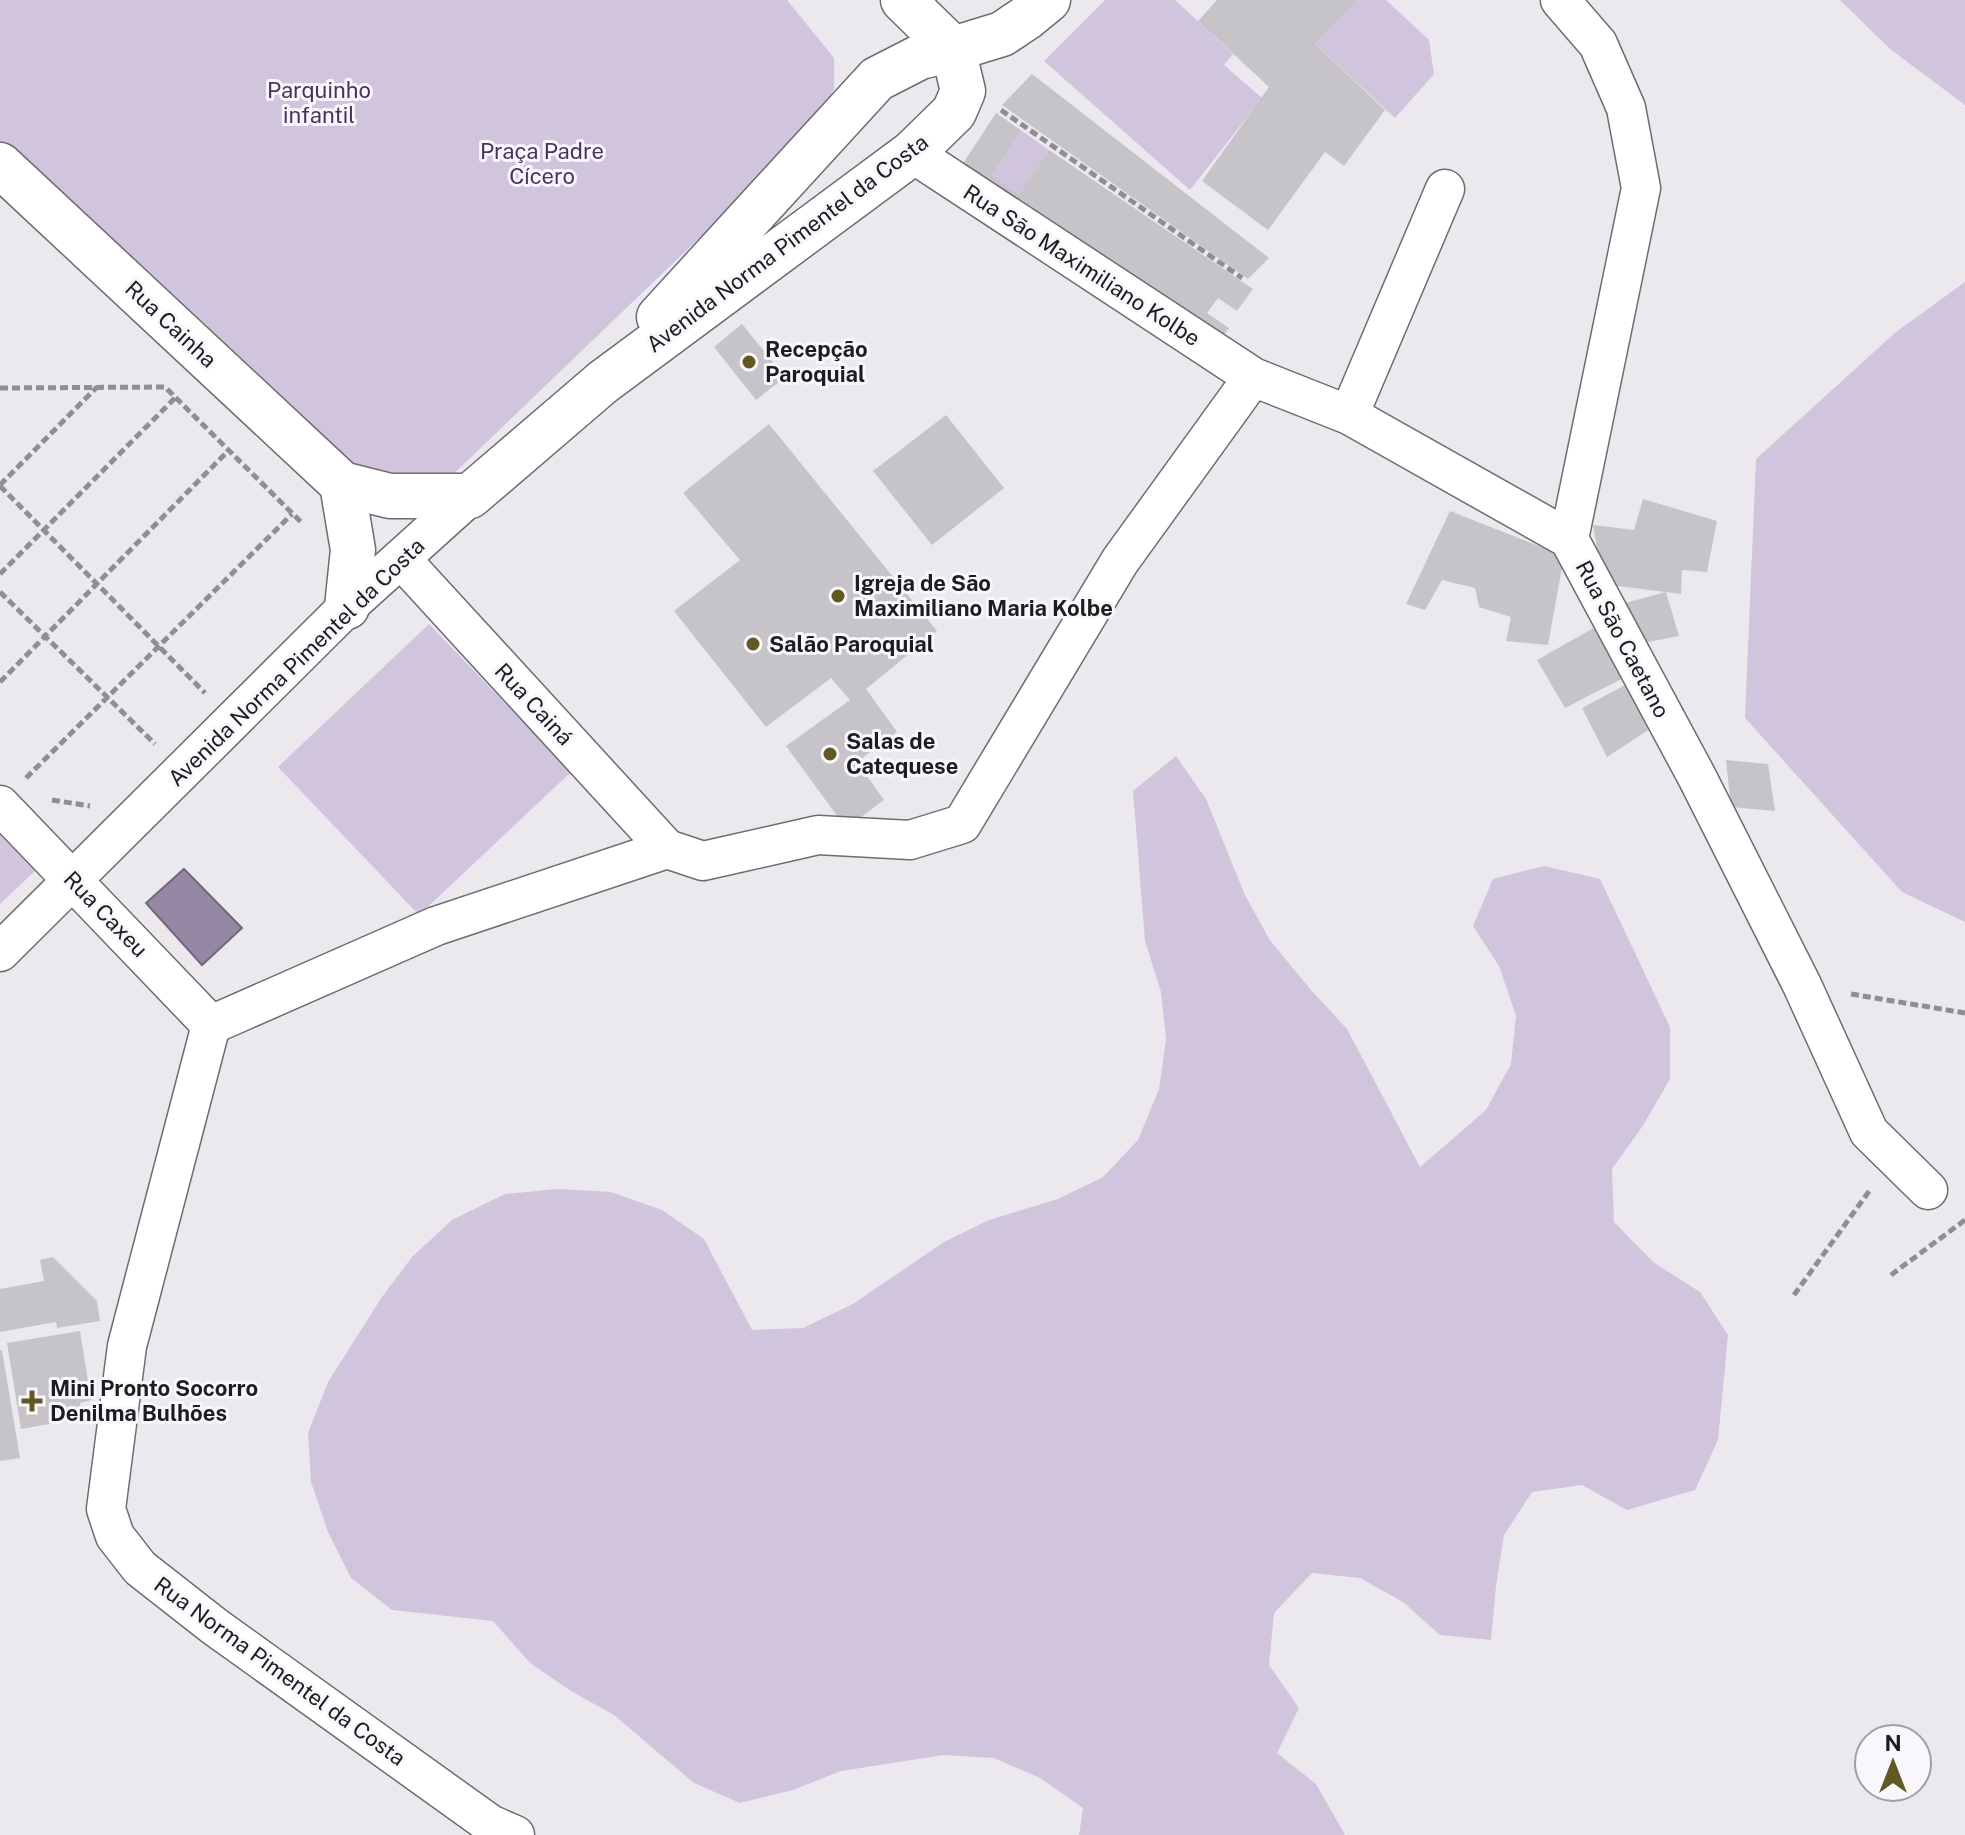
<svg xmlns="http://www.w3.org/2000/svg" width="1965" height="1835" viewBox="0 0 1965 1835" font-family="'Public Sans',sans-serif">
  <rect width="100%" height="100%" fill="#ebe8ee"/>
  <path fill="#d1c4dd" d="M 0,0 L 787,0 L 834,58 L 834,89 L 816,126 L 419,507 L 385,512 L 0,164 Z
    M 1105,0 L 1175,0 L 1233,54 L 1224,65 L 1262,98 L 1190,190 L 1044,61 Z
    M 1357,0 L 1386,0 L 1429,40 L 1434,74 L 1395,118 L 1315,44 Z
    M 1840,0 L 1965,0 L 1965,105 L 1890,49 Z
    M 1022,131 L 1049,150 L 1019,194 L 992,175 Z
    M 1965,282 L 1965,922 L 1902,892 L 1745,718 L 1756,459 L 1896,332 Z
    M 429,624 L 571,772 L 419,915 L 278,767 Z
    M 1176,756 L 1206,799 L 1244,893 L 1269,939 L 1310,989 L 1347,1029 L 1420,1167 L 1486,1110 L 1511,1064 L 1516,1016 L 1499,966 L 1473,926 L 1493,879 L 1544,866 L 1600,879 L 1670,1027 L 1670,1079 L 1642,1127 L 1612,1169 L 1614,1222 L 1653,1262 L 1700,1292 L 1728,1335 L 1718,1440 L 1695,1490 L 1627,1510 L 1582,1485 L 1532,1492 L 1504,1535 L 1496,1586 L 1491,1640 L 1440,1635 L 1403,1602 L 1360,1578 L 1312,1573 L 1274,1613 L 1269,1665 L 1299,1708 L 1277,1753 L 1316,1784 L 1345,1835 L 1079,1835 L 1083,1808 L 1040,1778 L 994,1758 L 944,1755 L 841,1771 L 793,1790 L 740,1803 L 694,1783 L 614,1715 L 571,1691 L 530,1663 L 493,1621 L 392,1610 L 351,1578 L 328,1532 L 311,1482 L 308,1433 L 328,1382 L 382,1297 L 412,1257 L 452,1220 L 505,1194 L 558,1189 L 611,1192 L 662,1210 L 704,1239 L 752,1330 L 803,1328 L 853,1304 L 944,1242 L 989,1220 L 1058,1199 L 1103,1177 L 1138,1140 L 1159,1089 L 1166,1039 L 1161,992 L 1145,941 L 1133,791 Z
    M 0,833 L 36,870 L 0,904 Z"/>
  <path fill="#9688a4" stroke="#72687c" stroke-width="2" d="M 184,869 L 242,928 L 202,965 L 146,903 Z"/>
  <path fill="#c6c4c9" d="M 1217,0 L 1357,0 L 1315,44 L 1385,110 L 1344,166 L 1325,152 L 1268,230 L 1202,181 L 1269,87 L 1198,21 Z
    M 1032,74 L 1269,258 L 1248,279 L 1002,105 Z
    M 996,113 L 1022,131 L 992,175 L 1019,194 L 1049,150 L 1253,289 L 1237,311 L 1218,298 L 1207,313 L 1229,328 L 1214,349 L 967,180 L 964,162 Z
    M 742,324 L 785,377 L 756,400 L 714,347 Z
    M 946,415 L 1004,488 L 932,545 L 873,471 Z
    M 769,424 L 937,631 L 866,689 L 897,732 L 857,762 L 884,800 L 846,828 L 786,746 L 850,700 L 831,678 L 766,727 L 674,611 L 740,560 L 683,493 Z
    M 1643,499 L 1717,521 L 1707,572 L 1682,570 L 1681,594 L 1603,584 L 1593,525 L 1634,530 Z
    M 1450,511 L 1564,556 L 1548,645 L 1506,641 L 1511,617 L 1479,607 L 1475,588 L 1442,580 L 1425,610 L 1406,604 Z
    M 1666,592 L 1679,636 L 1633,645 L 1618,605 Z
    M 1599,625 L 1627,676 L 1565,708 L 1537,660 Z
    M 1629,683 L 1659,723 L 1607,757 L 1582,708 Z
    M 1726,760 L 1768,764 L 1775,811 L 1731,807 Z
    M 53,1257 L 97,1301 L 100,1321 L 57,1328 L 56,1322 L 0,1332 L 0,1289 L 44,1281 L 40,1260 Z
    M 80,1331 L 91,1400 L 80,1403 L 83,1418 L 21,1429 L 7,1343 Z
    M 0,1350 L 2,1350 L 20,1458 L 0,1461 Z"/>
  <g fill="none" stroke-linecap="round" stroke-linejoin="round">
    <defs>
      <path id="minor" d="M 1560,0 L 1598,44 L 1626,108 L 1641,188 L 1569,539 L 1697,777 L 1802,985 L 1869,1132 L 1928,1190
        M 912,153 L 1253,377 L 1349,415 L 1569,539
        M 1349,415 L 1445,189
        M 401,559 L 667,849 L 703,861 L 818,835 L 910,840 L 962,824 L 1120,561 L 1253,377
        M 0,805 L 211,1025
        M 0,952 L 347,607 L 470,496
        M 211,1025 L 127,1346 L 106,1509 L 115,1536 L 140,1568 L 214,1626 L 490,1824 L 515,1835
        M 211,1025 L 436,926 L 667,849"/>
      <path id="tertiary" d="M 903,0 L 953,49
        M 0,165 L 342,484 L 390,496 L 470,496 L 603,382 L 912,153 L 954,112 L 963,91 L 953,49
        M 659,317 L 877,79 L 920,57 L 953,49 L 1002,34 L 1026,18 L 1048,0
        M 342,484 L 353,550 L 347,607"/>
    </defs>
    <use href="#minor" stroke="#6e6b71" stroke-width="41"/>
    <use href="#tertiary" stroke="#6e6b71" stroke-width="47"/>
    <path stroke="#908e92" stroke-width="5" stroke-dasharray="8 4" stroke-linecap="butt" d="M 1001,110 L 1242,278
      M 0,388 L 165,387 L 303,524
      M 0,485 L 97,387
      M 0,486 L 205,693
      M 0,574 L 176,397
      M 0,592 L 155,744
      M 0,682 L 229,450
      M 26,778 L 292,514
      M 52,800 L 90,806
      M 1851,994 L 1965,1013
      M 1891,1275 L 1965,1220
      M 1794,1295 L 1870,1190"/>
    <use href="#minor" stroke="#fff" stroke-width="38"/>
    <use href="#tertiary" stroke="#fff" stroke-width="44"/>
  </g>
  <g fill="#625824" stroke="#f9f6fc" stroke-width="3">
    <circle cx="749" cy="362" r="8"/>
    <circle cx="838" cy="596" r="8"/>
    <circle cx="753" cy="644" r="8"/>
    <circle cx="830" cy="754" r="8"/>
    <path d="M28 1389h8v8h8v8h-8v8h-8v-8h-8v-8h8z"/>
  </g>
  <g text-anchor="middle" stroke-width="6" stroke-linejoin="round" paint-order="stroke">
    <g font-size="22" fill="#49335b" stroke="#f9f6fc">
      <text x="319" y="98">Parquinho<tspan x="319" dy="25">infantil</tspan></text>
      <text x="542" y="159">Praça Padre<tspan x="542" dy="25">Cícero</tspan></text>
    </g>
    <g font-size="22" fill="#1d1c1e" stroke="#f9f6fc">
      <text transform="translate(787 243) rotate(-37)" y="8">Avenida Norma Pimentel da Costa</text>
      <text transform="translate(1082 265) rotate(33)" y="8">Rua São Maximiliano Kolbe</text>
      <text transform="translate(171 324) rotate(43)" y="8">Rua Cainha</text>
      <text transform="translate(1623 639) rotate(62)" y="8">Rua São Caetano</text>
      <text transform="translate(296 662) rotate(-44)" y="8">Avenida Norma Pimentel da Costa</text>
      <text transform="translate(534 704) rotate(47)" y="8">Rua Cainá</text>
      <text transform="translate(106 914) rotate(46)" y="8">Rua Caxeu</text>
      <text transform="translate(280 1671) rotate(36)" y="8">Rua Norma Pimentel da Costa</text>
    </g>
    <g font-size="22" font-weight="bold" fill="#1d1c1e" stroke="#f9f6fc" text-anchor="start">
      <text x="765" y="357">Recepção<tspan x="765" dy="25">Paroquial</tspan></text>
      <text x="854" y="591">Igreja de São<tspan x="854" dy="25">Maximiliano Maria Kolbe</tspan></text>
      <text x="769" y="652">Salão Paroquial</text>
      <text x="846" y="749">Salas de<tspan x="846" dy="25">Catequese</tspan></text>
      <text x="50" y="1396">Mini Pronto Socorro<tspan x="50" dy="25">Denilma Bulhões</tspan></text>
    </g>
  </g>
  <g transform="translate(1893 1763)"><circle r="38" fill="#f9f6fc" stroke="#a19fa3" stroke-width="2"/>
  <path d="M0-6L14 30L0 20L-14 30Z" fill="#625824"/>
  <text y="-12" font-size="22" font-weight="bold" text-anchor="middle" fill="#1d1c1e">N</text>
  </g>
</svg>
